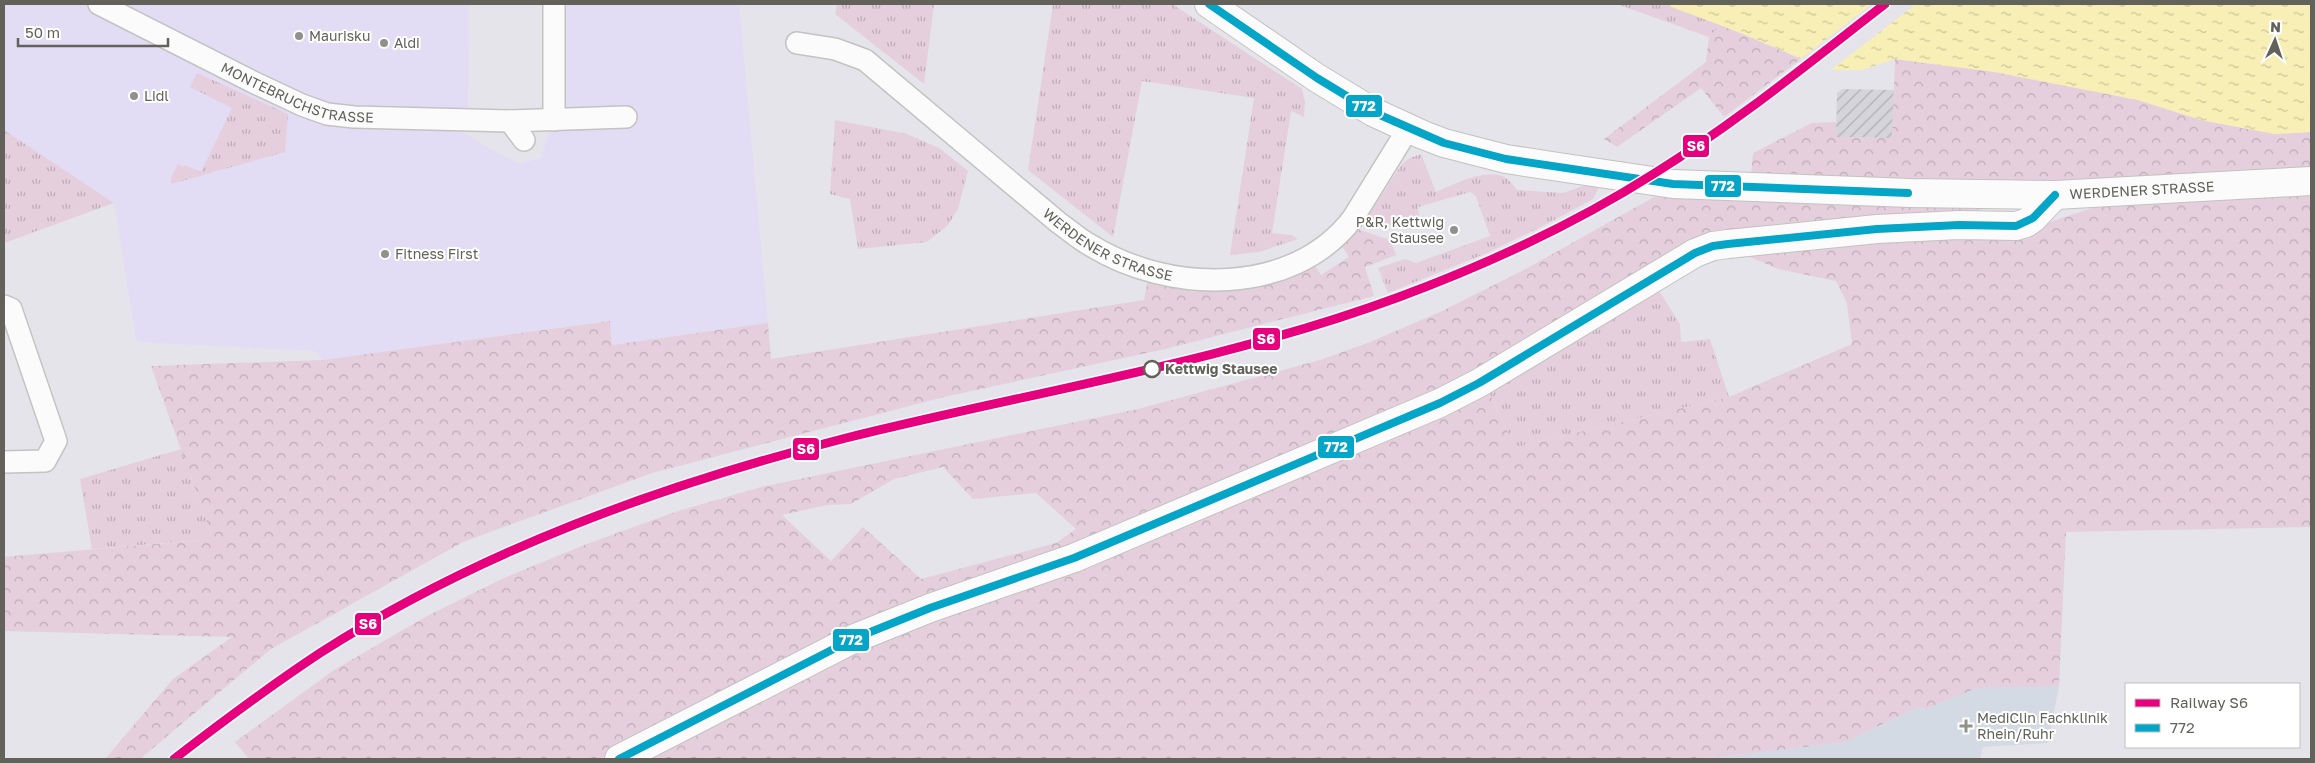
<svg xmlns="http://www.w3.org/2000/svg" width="2315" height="763" viewBox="0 0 2315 763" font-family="'Golos Text',sans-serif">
  <defs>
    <pattern id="industrial-furrows" width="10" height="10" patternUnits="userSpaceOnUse" patternTransform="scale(1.25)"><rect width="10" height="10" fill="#d5d4da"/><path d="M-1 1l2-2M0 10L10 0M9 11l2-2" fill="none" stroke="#b0afb4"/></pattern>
    <pattern id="grass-tufts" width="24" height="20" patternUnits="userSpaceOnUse" patternTransform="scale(1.25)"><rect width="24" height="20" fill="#e5cfdd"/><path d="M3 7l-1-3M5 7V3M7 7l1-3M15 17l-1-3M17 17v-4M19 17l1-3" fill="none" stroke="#bdabb6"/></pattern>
    <pattern id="forest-crowns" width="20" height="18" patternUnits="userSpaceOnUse" patternTransform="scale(1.25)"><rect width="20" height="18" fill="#e5cfdd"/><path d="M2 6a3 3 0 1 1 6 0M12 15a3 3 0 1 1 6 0" fill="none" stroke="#bdabb6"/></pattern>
    <pattern id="water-ripples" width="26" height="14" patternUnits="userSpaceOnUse" patternTransform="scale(1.25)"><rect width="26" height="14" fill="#f7efb6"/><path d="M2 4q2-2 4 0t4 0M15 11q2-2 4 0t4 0" fill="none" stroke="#cbc597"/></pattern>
  </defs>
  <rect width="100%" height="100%" fill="#e5e4ea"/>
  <path fill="#e2dcf5" d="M 4,4 L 469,4 L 468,117 L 449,124 L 495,152 L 520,164 L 541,158 L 550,128 L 563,4 L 739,4 L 768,323 L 612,345 L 609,321 L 323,360 L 315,351 L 139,342 L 136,338 L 114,203 L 4,130 Z"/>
  <path fill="url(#industrial-furrows)" d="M 1843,89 L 1894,90 L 1892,138 L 1836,137 L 1837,93 Z"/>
  <path fill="#d4dae4" d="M 2005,686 L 2059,686 L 2048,743 L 1983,747 L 1980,759 L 1702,759 L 1848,742 L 1851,739 L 1919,707 L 1926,709 L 1977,688 Z"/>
  <path fill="url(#grass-tufts)" d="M 837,4 L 934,4 L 924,84 L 835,14 Z
    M 1053,4 L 1172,4 L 1302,89 L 1305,102 L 1304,117 L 1291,111 L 1272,233 L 1292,235 L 1298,239 L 1259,252 L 1230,255 L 1254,98 L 1142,81 L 1113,237 L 1028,170 Z
    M 1617,4 L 1664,4 L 1721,25 L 1709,37 Z
    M 197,73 L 288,114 L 285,152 L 171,184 L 171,178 L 178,164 L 183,167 L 185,165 L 201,172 L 232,108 L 190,87 Z
    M 835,120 L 907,134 L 939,148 L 968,171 L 958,209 L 948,225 L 927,242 L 858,249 L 850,199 L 830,194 Z
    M 4,130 L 114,203 L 4,243 Z
    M 1421,154 L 1436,192 C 1455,184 1480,170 1502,176 C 1508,178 1513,185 1517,190 L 1563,193 L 1586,185 L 1600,185 L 1593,199 L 1543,226 L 1487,253 L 1388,293 L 1378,268 L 1405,259 L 1416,263 L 1490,236 L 1476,196 L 1470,192 L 1418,207 L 1420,225 C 1405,233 1382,222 1367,217 L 1402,164 L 1410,158 Z
    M 1654,283 L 1680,324 L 1681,342 L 1710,339 L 1729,397 L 1515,447 L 1486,386 Z
    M 181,449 L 213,539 L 92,549 L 80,479 Z"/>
  <path fill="url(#forest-crowns)" fill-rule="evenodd" d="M 1721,25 L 1801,59 L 1724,117 L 1701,88 L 1617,147 L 1604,139 L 1706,62 L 1709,37 Z
    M 1895,59 L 1995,72 L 2138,100 L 2201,120 L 2275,134 L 2311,132 L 2311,173 L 2053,182 L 1751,175 L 1753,153 L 1812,123 L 1836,122 L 1836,137 L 1892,138 Z
    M 2311,184 L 2311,527 L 2066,532 L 2059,686 L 1977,688 L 1926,709 L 1919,707 L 1851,739 L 1848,742 L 1702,759 L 634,759 L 782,680 L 1486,386 L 1515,447 L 1729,397 L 1852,344 L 1847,303 L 1836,281 L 1778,269 L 1736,251 L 2026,230 L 2113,201 Z
    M 1654,197 L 2003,207 L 1712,241 L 1439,397 L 627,746 L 600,759 L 249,759 L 235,742 L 334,670 L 427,616 L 504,578 L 587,544 L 675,512 L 761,487 L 1138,409 L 1320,360 L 1370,342 L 1440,312 L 1522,271 ZM 943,467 L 973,499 L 1036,493 L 1076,529 L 1056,543 L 921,579 L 863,527 L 831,561 L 782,515 L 827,505 L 851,504 L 894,479 Z
    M 1357,229 L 1390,240 L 1396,255 L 1365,267 L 1374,296 L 1165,349 L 944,397 L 652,473 L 463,542 L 271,649 L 140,759 L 105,759 L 173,679 L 232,637 L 4,631 L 4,557 L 213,539 L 151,366 L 323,360 L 610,321 L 612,345 L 768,323 L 771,359 L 1144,300 L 1149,274 L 1314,264 L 1321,275 L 1349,257 L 1340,243 Z"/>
  <path fill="url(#water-ripples)" d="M 1664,4 L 2311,4 L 2311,132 L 2275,134 L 2201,120 L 2138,100 L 1995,72 L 1895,59 L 1862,70 L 1827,70 L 1746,35 Z"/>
  <path fill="#e5e4ea" d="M 1872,4 L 1916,4 L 1827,73 L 1798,61 Z"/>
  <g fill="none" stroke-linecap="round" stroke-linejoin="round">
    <defs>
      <g id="street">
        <path id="s1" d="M 99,4 L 253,82 L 302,105 L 327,114 L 354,117 L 510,121 L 524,140"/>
        <path d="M 554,4 L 554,120"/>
        <path id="s2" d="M 797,43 L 835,49 L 865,60 L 1059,223 C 1069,230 1079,239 1090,245 C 1169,294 1293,297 1353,218 L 1408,129"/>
        <path d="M 510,121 L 626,117"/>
        <path d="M 4,306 L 11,309 L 56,441 L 45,461 L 4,462"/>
      </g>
      <g id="secondary">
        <path id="s3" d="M 1209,4 L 1317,78 L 1373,112 L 1423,135 L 1444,143 L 1506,159 L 1552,166 L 1673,184 L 1910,193 L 2055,195 L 2311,181"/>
        <path d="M 619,759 L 853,639 L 930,608 L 1074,558 L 1440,403 L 1479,383 L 1695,253 L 1713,246 L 1728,244 L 1877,229 L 1959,225 L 2016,226 L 2026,223 L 2033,218 L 2055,195"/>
      </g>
    </defs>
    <use href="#street" stroke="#c3c3c2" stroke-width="24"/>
    <use href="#secondary" stroke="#c3c2c1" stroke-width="30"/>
    <use href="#street" stroke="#fbfbfc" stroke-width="21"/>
    <use href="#secondary" stroke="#fbfbfc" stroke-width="28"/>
    <defs>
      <path id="bus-1" d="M 1209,4 L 1317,78 L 1373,112 L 1444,143 L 1506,159 L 1673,184 L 1908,193
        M 619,759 L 853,639 L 930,608 L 1074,558 L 1440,403 L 1479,383 L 1695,253 L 1713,246 L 1728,244 L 1877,229 L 1959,225 L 2016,226 L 2033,218 L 2055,195"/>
    </defs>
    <use href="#bus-1" stroke="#fff" stroke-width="11"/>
    <use href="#bus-1" stroke="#05a5c8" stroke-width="8"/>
    <defs>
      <path id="rail-1" d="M 174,759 C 222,722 270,686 320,653 C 481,550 662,485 846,438 C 1030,392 1221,363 1399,297 C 1488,264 1575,224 1655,173 C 1736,123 1810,62 1885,4"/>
    </defs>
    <use href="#rail-1" stroke="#fff" stroke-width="12"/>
    <use href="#rail-1" stroke="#e6007e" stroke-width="9"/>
  </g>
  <g fill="#90908c" stroke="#fff" stroke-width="2">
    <circle cx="299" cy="36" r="5"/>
    <circle cx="384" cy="43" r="5"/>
    <circle cx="134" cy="96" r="5"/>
    <circle cx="1454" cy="230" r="5"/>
    <circle cx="385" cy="254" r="5"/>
    <path d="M1963.5 718.5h5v5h5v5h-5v5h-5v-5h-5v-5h5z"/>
  </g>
  <circle fill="#fff" stroke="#62625a" stroke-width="2.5" cx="1152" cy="369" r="8"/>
  <g text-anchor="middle" stroke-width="4" stroke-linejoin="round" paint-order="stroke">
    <g font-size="14" fill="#62625a" stroke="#fff" text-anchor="start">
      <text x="309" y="41">Maurisku</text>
      <text x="394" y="48">Aldi</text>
      <text x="144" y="101">Lidl</text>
      <text x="1444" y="227" text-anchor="end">P&amp;R, Kettwig<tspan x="1444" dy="16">Stausee</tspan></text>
      <text x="395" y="259">Fitness First</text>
      <text x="1977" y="723">MediClin Fachklinik<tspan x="1977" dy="16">Rhein/Ruhr</tspan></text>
    </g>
    <g font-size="14" fill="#62625a" stroke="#fff">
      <text dy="5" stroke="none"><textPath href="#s1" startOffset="219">MONTEBRUCHSTRASSE</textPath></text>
      <text dy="5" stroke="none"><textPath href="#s3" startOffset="976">WERDENER STRASSE</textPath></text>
      <text dy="5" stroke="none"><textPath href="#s2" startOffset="378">WERDENER STRASSE</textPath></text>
    </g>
    <g font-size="14" font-weight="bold" fill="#62625a" stroke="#fff" text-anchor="start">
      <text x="1165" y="374">Kettwig Stausee</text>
    </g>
  </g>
  <g stroke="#fff" stroke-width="2">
    <rect x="1345" y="94" width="38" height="24" rx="5" fill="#05a5c8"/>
    <rect x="1682" y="134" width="28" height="24" rx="5" fill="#e6007e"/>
    <rect x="1704" y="174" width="38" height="24" rx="5" fill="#05a5c8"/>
    <rect x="1252" y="327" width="29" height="24" rx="5" fill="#e6007e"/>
    <rect x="1317" y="435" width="38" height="24" rx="5" fill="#05a5c8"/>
    <rect x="792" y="437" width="28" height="24" rx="5" fill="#e6007e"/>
    <rect x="354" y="612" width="28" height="24" rx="5" fill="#e6007e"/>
    <rect x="832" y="628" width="38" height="24" rx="5" fill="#05a5c8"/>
  </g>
  <g font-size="14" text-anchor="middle" font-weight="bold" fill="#fff">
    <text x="1364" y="111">772</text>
    <text x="1696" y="151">S6</text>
    <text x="1723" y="191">772</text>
    <text x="1266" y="344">S6</text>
    <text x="1336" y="452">772</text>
    <text x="806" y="454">S6</text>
    <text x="368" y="629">S6</text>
    <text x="851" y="645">772</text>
  </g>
  <rect width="2315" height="763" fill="none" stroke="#62625a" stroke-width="10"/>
  <rect x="2125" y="683" width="175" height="65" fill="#ffffff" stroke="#c0c0bd"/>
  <rect x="2135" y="699" width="25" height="8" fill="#e6007e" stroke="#c0c0bd"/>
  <text x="2170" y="708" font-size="15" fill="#62625a">Railway S6</text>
  <rect x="2135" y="724" width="25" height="8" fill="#05a5c8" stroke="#c0c0bd"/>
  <text x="2170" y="733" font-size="15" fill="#62625a">772</text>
  <g transform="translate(2275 40) rotate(3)" stroke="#ffffff" stroke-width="4" paint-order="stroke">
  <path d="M0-4L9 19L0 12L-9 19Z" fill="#62625a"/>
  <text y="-8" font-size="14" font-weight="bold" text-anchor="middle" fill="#62625a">N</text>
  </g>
  <path d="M18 38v8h150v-8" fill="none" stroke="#62625a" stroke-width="2.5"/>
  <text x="25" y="38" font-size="15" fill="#62625a" stroke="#ffffff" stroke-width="4" paint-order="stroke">50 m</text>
</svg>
